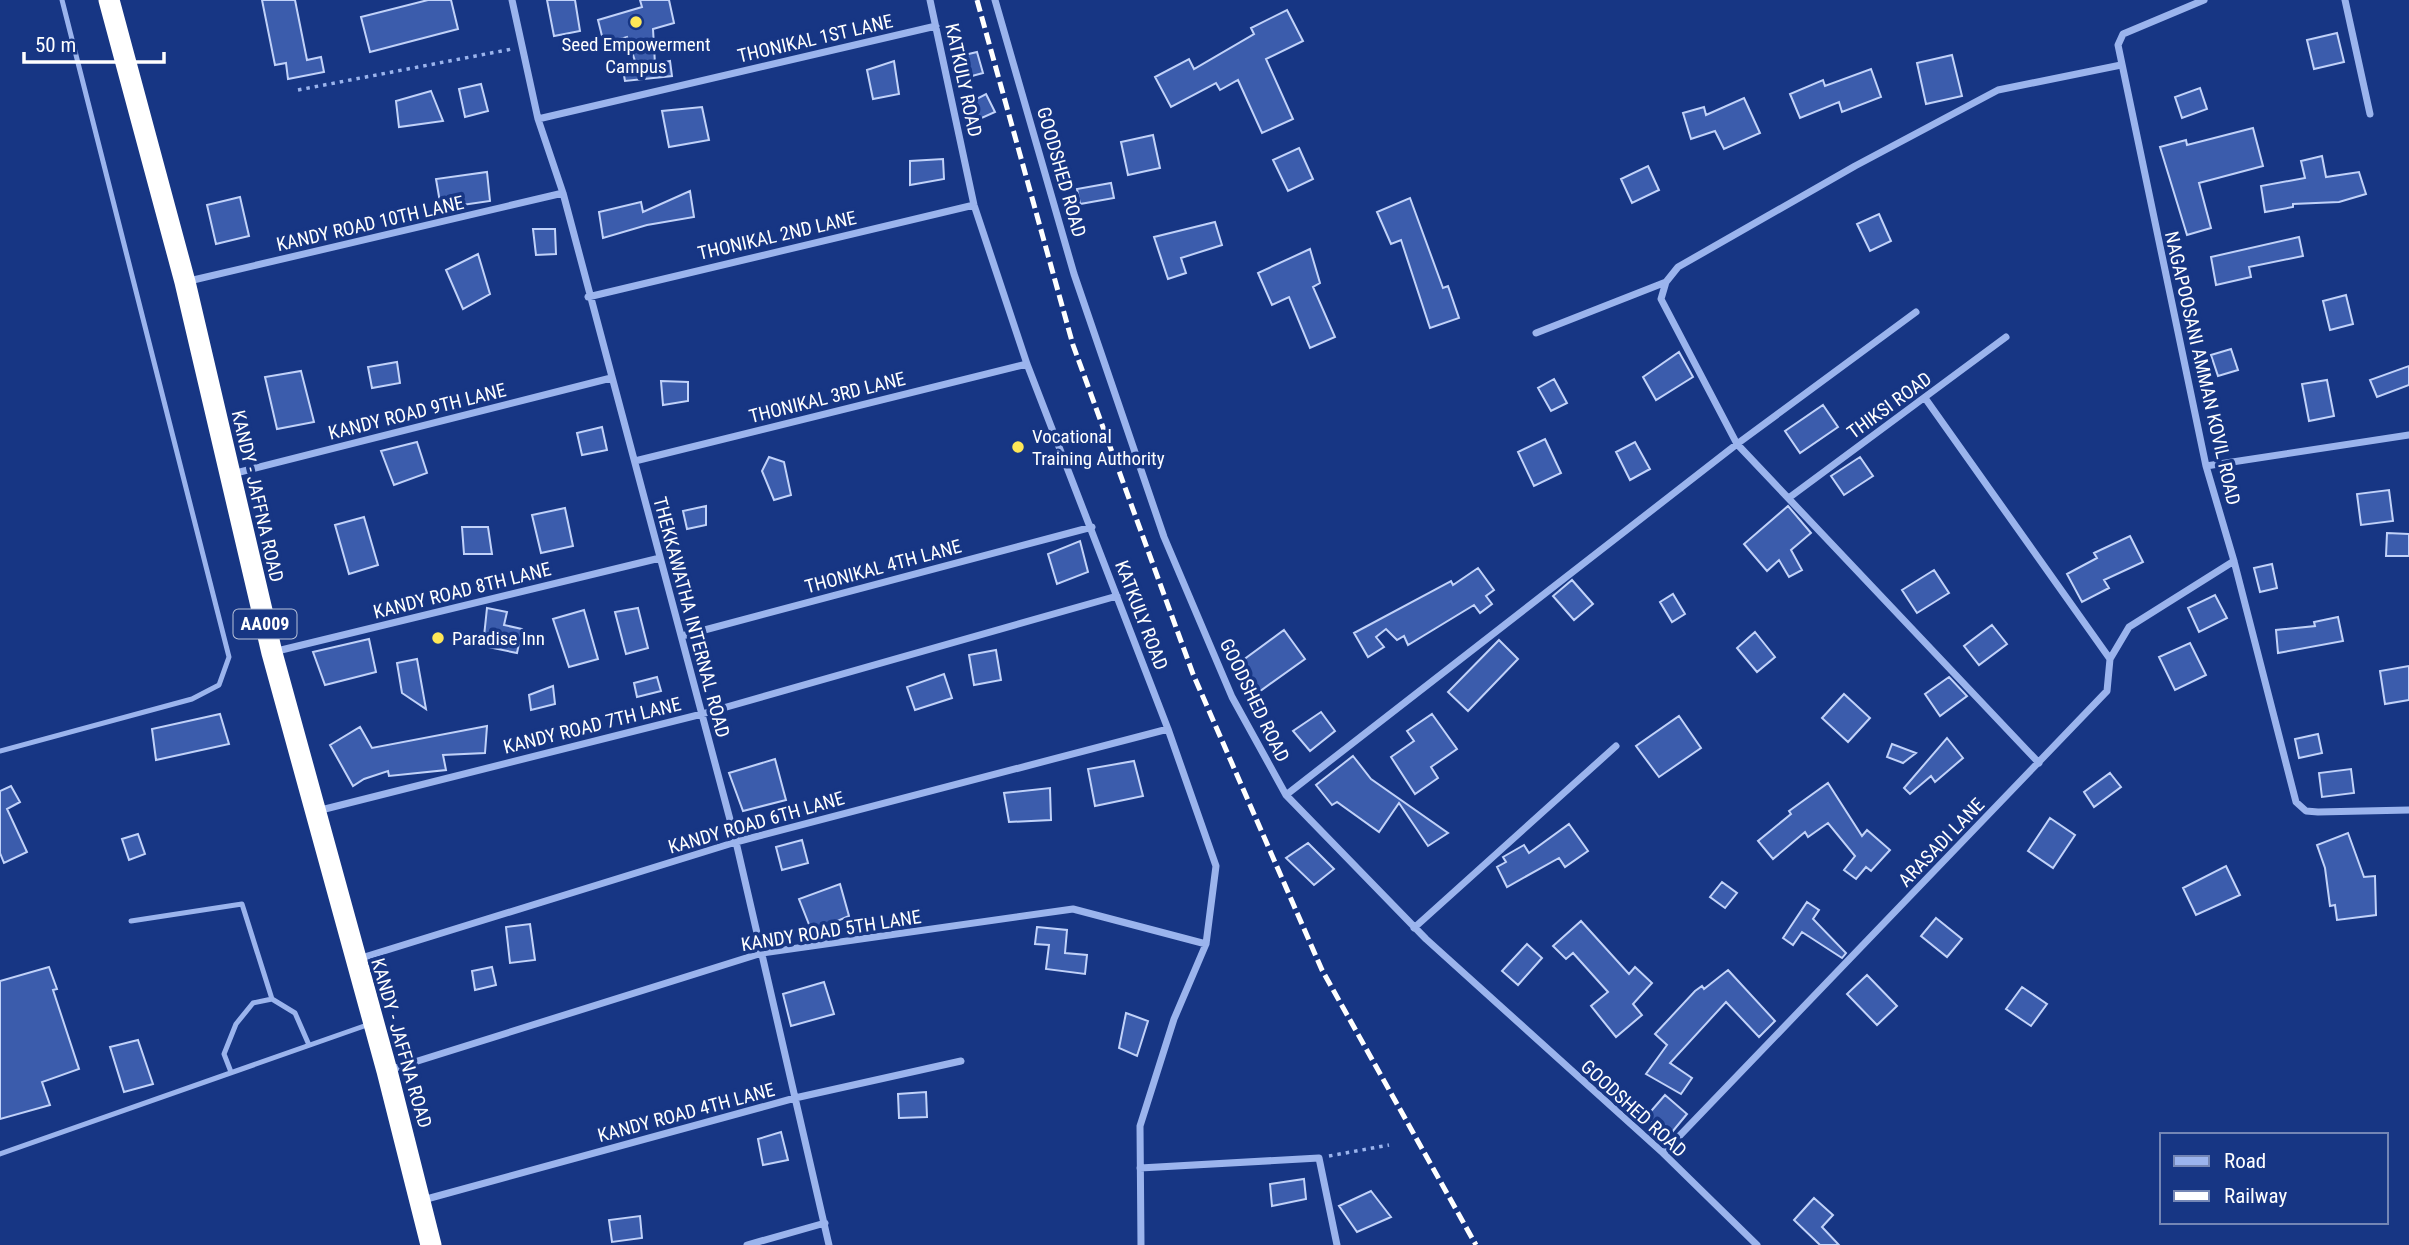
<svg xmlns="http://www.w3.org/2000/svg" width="2409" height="1245" viewBox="0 0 2409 1245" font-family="'Roboto Condensed',sans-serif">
  <rect width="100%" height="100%" fill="#173684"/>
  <path fill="#3b5cac" stroke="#c1d2f9" stroke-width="2" d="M 262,0 L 295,0 L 307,60 L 321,57 L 324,72 L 288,79 L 286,63 L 275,65 Z
    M 428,0 L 451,0 L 458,29 L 370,52 L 361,17 Z
    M 547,0 L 575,0 L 580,31 L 554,36 Z
    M 640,0 L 669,0 L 674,23 L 653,29 L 655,64 L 670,61 L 672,76 L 625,81 L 623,70 L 637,67 L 627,37 L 604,44 L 598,20 L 642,7 Z
    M 1287,10 L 1303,41 L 1266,59 L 1293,119 L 1262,133 L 1238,80 L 1220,90 L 1216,83 L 1171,107 L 1155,77 L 1189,59 L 1194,69 L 1254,34 L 1251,28 Z
    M 2337,33 L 2344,62 L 2314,69 L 2307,40 Z
    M 977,52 L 983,73 L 961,79 L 956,57 Z
    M 1952,55 L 1962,96 L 1926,104 L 1917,63 Z
    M 894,61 L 899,94 L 873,99 L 867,70 Z
    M 1871,69 L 1881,97 L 1842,112 L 1839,102 L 1800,118 L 1790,94 L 1823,80 L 1825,86 Z
    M 481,84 L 488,111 L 465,117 L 459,89 Z
    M 2200,88 L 2207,109 L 2182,118 L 2175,97 Z
    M 431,91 L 443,121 L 399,127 L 396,101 Z
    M 986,94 L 995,112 L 975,121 L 967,104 Z
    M 1744,98 L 1760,133 L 1724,149 L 1715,131 L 1691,139 L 1683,113 L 1704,107 L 1706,115 Z
    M 702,107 L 709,140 L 669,147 L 662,111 Z
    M 2253,128 L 2263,166 L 2199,183 L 2211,228 L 2187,235 L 2160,147 L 2186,140 L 2187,145 Z
    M 1153,135 L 1160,168 L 1128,175 L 1121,142 Z
    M 1299,148 L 1313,179 L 1288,191 L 1273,160 Z
    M 2322,156 L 2326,177 L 2359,172 L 2366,194 L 2339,202 L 2293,204 L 2293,207 L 2265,212 L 2261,186 L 2305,178 L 2301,161 Z
    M 943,159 L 944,179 L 910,185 L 910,161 Z
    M 1648,166 L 1659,190 L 1632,203 L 1621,179 Z
    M 487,172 L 490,201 L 441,208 L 436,179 Z
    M 1111,183 L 1114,198 L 1080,204 L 1077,189 Z
    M 690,191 L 694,217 L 647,225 L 603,238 L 599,212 L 641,202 L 643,212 Z
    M 240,197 L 249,236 L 216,244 L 207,205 Z
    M 1410,198 L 1443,288 L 1448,286 L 1459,318 L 1430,328 L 1401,240 L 1391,244 L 1377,212 Z
    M 1879,214 L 1891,241 L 1870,251 L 1857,224 Z
    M 1215,222 L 1222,245 L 1181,258 L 1186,273 L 1168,279 L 1154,237 Z
    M 533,229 L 555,229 L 556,254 L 536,255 Z
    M 2299,237 L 2303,256 L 2249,267 L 2251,277 L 2216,285 L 2211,257 Z
    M 1310,249 L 1320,283 L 1313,287 L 1335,337 L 1310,348 L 1289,297 L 1272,305 L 1258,273 Z
    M 478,254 L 490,294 L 463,309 L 446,270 Z
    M 2346,295 L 2353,324 L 2330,330 L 2323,301 Z
    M 2231,349 L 2238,370 L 2218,376 L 2211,355 Z
    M 1679,352 L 1693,377 L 1656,400 L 1643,377 Z
    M 397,362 L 400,383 L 372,388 L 368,367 Z
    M 2409,366 L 2409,385 L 2377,397 L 2370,380 Z
    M 301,371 L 314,422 L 277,429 L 265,377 Z
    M 1554,379 L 1567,403 L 1551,411 L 1538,388 Z
    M 2327,380 L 2334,416 L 2309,421 L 2302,384 Z
    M 661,381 L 688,382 L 688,401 L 663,405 Z
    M 1823,405 L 1838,427 L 1800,453 L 1785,431 Z
    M 602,427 L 607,450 L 582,455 L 577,433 Z
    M 1545,439 L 1561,473 L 1534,486 L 1518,452 Z
    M 417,442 L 427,473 L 394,485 L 381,451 Z
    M 1635,442 L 1650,469 L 1630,480 L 1616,452 Z
    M 769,457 L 784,462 L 791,495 L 774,500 L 762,471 Z
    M 1860,457 L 1873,476 L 1844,495 L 1831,476 Z
    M 2389,490 L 2393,521 L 2361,525 L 2357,494 Z
    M 706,506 L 706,525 L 687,529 L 683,511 Z
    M 1788,506 L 1811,533 L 1791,550 L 1802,570 L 1789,577 L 1779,560 L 1767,571 L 1744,544 Z
    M 565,508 L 573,546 L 541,553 L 532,515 Z
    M 364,517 L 378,565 L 349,574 L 335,525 Z
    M 462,527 L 488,527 L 492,554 L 464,554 Z
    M 2387,533 L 2409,534 L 2409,556 L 2386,556 Z
    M 2130,536 L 2143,562 L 2104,580 L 2109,588 L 2082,602 L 2067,574 L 2097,558 L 2094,553 Z
    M 1080,541 L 1088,572 L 1057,584 L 1048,554 Z
    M 2272,564 L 2277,588 L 2260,592 L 2254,568 Z
    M 1478,568 L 1494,590 L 1486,596 L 1492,604 L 1480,613 L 1474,605 L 1408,645 L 1404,636 L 1397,640 L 1386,629 L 1376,637 L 1384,647 L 1368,657 L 1354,633 L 1451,581 L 1453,585 Z
    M 1934,570 L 1949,593 L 1917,613 L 1902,590 Z
    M 1572,580 L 1593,604 L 1574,620 L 1553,596 Z
    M 1673,594 L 1685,614 L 1672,622 L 1660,602 Z
    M 2215,595 L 2227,618 L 2199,632 L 2188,608 Z
    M 487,608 L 507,612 L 504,625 L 522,629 L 517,653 L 483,646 Z
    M 638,608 L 648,648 L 626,654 L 615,612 Z
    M 584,610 L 598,659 L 569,667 L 553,619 Z
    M 2338,617 L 2343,641 L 2278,653 L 2276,630 L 2315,626 L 2314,622 Z
    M 1992,625 L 2007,644 L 1979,665 L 1964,646 Z
    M 1284,630 L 1305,659 L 1256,694 L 1235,666 Z
    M 1755,632 L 1775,657 L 1757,672 L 1737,648 Z
    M 369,639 L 376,672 L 325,685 L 313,652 Z
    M 1499,640 L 1518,659 L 1468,711 L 1448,692 Z
    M 2190,643 L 2206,675 L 2175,690 L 2159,657 Z
    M 996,650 L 1001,680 L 974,685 L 969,655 Z
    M 417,659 L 426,709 L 402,693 L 397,663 Z
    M 2409,666 L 2409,700 L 2385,704 L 2380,671 Z
    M 944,674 L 952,698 L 915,710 L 907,687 Z
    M 657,677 L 661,691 L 637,697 L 634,683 Z
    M 1949,677 L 1967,696 L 1940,716 L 1925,694 Z
    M 553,686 L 555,704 L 531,710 L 529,695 Z
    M 1844,694 L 1870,718 L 1848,742 L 1822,718 Z
    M 1321,712 L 1335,731 L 1310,751 L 1293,731 Z
    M 220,714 L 229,744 L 156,760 L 152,729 Z
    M 1432,714 L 1457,749 L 1431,767 L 1438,778 L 1415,794 L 1391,757 L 1414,741 L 1407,731 Z
    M 1679,716 L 1701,748 L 1659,777 L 1636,746 Z
    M 487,726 L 485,753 L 443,755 L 446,770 L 389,776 L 388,771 L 364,779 L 353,786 L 330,745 L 360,727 L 372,748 Z
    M 2318,734 L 2322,753 L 2299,758 L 2295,739 Z
    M 1947,738 L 1963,758 L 1935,782 L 1931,776 L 1910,794 L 1904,788 Z
    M 1892,744 L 1916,753 L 1903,763 L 1887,757 Z
    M 1353,756 L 1371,779 L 1448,833 L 1428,846 L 1399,803 L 1379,832 L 1337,802 L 1332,805 L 1316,785 Z
    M 775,759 L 786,800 L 743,811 L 729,773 Z
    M 1134,761 L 1143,796 L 1095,806 L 1088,769 Z
    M 2351,769 L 2354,793 L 2322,797 L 2319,773 Z
    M 2110,773 L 2121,787 L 2094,807 L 2084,792 Z
    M 1828,783 L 1862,836 L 1867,830 L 1890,850 L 1871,871 L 1866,867 L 1856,879 L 1844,870 L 1855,856 L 1828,823 L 1808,837 L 1805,832 L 1773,859 L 1758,841 L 1791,814 L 1789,811 Z
    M 11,786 L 20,802 L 7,809 L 27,852 L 4,863 L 0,853 L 0,791 Z
    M 1050,788 L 1051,820 L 1009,822 L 1004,793 Z
    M 2050,818 L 2075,835 L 2053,868 L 2028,851 Z
    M 1569,824 L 1588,851 L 1565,867 L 1559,858 L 1507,887 L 1497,867 L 1506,862 L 1503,857 L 1524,845 L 1529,853 Z
    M 2348,833 L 2364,877 L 2375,876 L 2376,915 L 2337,920 L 2335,905 L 2330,906 L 2325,868 L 2317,845 Z
    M 138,834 L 145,854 L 129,860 L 122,839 Z
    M 802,840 L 808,863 L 782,870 L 776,847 Z
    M 1308,843 L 1334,869 L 1314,885 L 1286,858 Z
    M 2226,866 L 2240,895 L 2196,915 L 2183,888 Z
    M 1722,882 L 1737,893 L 1725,908 L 1710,897 Z
    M 840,884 L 849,916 L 812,932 L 799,899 Z
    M 1807,902 L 1819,910 L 1813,919 L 1846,953 L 1842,958 L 1802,932 L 1793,945 L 1783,938 Z
    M 1936,918 L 1962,939 L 1947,957 L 1921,936 Z
    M 1581,921 L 1629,974 L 1635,967 L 1652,983 L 1633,1004 L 1642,1015 L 1616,1037 L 1591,1006 L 1608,992 L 1573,953 L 1566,959 L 1553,946 Z
    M 530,924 L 535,960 L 510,963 L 506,927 Z
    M 1037,927 L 1067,930 L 1065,953 L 1087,955 L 1085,974 L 1046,969 L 1049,945 L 1035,944 Z
    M 1527,944 L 1542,958 L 1518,985 L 1502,971 Z
    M 49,967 L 57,989 L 53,990 L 79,1069 L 42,1082 L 50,1105 L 0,1119 L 0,981 Z
    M 492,967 L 496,985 L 475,990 L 472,971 Z
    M 1728,970 L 1775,1021 L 1759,1037 L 1726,1002 L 1670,1063 L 1692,1078 L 1681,1094 L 1646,1074 L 1667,1045 L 1655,1034 L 1695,991 L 1702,986 L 1704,989 Z
    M 1867,975 L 1897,1006 L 1877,1025 L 1847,994 Z
    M 824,982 L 834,1014 L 791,1026 L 783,994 Z
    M 2022,987 L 2047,1004 L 2031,1026 L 2006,1009 Z
    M 1126,1013 L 1148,1021 L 1137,1056 L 1119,1048 Z
    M 138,1040 L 153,1084 L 124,1092 L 110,1047 Z
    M 926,1092 L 927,1117 L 899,1118 L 898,1094 Z
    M 1665,1095 L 1687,1114 L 1668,1137 L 1646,1117 Z
    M 781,1132 L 788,1160 L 763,1165 L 758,1139 Z
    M 1304,1179 L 1306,1199 L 1272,1206 L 1270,1184 Z
    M 1371,1191 L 1391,1217 L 1357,1232 L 1339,1206 Z
    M 1814,1198 L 1833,1215 L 1822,1227 L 1839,1245 L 1820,1245 L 1794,1220 Z
    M 640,1216 L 642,1238 L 612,1242 L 609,1220 Z"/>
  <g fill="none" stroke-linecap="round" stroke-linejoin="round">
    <path stroke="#9bb4ed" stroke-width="3.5" stroke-dasharray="3.5 5" stroke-linecap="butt" d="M 298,90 L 512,49
      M 1329,1156 L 1389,1145"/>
    <path stroke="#9bb4ed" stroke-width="5" d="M 0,751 L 192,699 L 219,685 L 229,657 L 62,0
      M 131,921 L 242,904 L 272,999
      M 231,1072 L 224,1054 L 236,1024 L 253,1003 L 272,999 L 295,1013 L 309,1045
      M 0,1154 L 367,1025"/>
    <path stroke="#9bb4ed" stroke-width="7" d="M 512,0 L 538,119 L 563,193 L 736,842 L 829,1245
      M 930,0 L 974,205 L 1027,364 L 1168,729 L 1216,866 L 1206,944 L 1174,1019 L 1140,1126 L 1141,1245
      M 995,0 L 1074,274 L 1164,537 L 1232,697 L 1286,795 L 1426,939 L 1663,1153 L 1757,1245
      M 2204,0 L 2123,34 L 2118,45 L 2206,466 L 2234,561 L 2296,802 L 2306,811 L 2318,812 L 2409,810
      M 2345,0 L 2370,114
      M 538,119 L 936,26
      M 189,281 L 563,193
      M 588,297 L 974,205
      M 1536,333 L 1666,282
      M 1925,398 L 2110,659
      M 635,461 L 1027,364
      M 2206,466 L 2409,435
      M 232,474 L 611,378
      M 1790,497 L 2006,337
      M 682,636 L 1092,527
      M 273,652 L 660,558
      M 2039,763 L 1737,444 L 1661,299 L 1666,282 L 1678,267 L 1855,166 L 1998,90 L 2121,65
      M 1286,795 L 1737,444 L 1916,312
      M 317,811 L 702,714 L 1117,596
      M 1414,928 L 1616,746
      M 358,959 L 736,842 L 1168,729
      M 389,1070 L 762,953 L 1073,909 L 1206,944
      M 1663,1153 L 2107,691 L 2110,659 L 2129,627 L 2234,561
      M 1140,1168 L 1319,1158 L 1337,1245
      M 423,1200 L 795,1098 L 961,1061
      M 747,1245 L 825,1223"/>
    <path stroke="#fff" stroke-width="21" d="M 109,0 L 185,282 L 272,653 L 387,1071 L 431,1245"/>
    <path stroke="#fff" stroke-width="5" stroke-dasharray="12 5" stroke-linecap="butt" d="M 977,0 L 1073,345 L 1193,674 L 1322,970 L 1476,1245"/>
  </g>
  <g fill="#ffe857" stroke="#173684" stroke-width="2.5">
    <circle cx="636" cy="22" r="7"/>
    <circle cx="1018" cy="447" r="7"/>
    <circle cx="438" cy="638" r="7"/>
  </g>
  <g text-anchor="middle" stroke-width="7" stroke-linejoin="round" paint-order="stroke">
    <rect fill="#173684" stroke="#b9c3da" stroke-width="2" x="233.5" y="609.5" width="63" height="29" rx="5"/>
    <g font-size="18" font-weight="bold" fill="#fff">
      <text x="265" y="630">AA009</text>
    </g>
    <g font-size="19" fill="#fff" stroke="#173684">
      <text transform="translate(815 38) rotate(-13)" y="7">THONIKAL 1ST LANE</text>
      <text transform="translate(964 80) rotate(78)" y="7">KATKULY ROAD</text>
      <text transform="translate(1062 172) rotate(74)" y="7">GOODSHED ROAD</text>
      <text transform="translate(370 223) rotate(-13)" y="7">KANDY ROAD 10TH LANE</text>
      <text transform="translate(777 235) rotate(-13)" y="7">THONIKAL 2ND LANE</text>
      <text transform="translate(2203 368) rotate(77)" y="7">NAGAPOOSANI AMMAN KOVIL ROAD</text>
      <text transform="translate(827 397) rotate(-14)" y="7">THONIKAL 3RD LANE</text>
      <text transform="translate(1889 405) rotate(-36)" y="7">THIKSI ROAD</text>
      <text transform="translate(417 411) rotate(-14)" y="7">KANDY ROAD 9TH LANE</text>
      <text transform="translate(258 496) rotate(77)" y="7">KANDY - JAFFNA ROAD</text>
      <text transform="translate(883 566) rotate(-15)" y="7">THONIKAL 4TH LANE</text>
      <text transform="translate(462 590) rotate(-14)" y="7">KANDY ROAD 8TH LANE</text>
      <text transform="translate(1142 615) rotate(69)" y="7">KATKULY ROAD</text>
      <text transform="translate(692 617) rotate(75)" y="7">THEKKAWATHA INTERNAL ROAD</text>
      <text transform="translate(1255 700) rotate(64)" y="7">GOODSHED ROAD</text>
      <text transform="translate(592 725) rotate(-14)" y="7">KANDY ROAD 7TH LANE</text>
      <text transform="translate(756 822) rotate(-16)" y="7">KANDY ROAD 6TH LANE</text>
      <text transform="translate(1941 842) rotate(-46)" y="7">ARASADI LANE</text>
      <text transform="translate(831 930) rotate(-9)" y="7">KANDY ROAD 5TH LANE</text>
      <text transform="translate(402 1043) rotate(74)" y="7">KANDY - JAFFNA ROAD</text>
      <text transform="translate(1634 1108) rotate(42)" y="7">GOODSHED ROAD</text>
      <text transform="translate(686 1112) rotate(-15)" y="7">KANDY ROAD 4TH LANE</text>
    </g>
    <g font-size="19" fill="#fff" stroke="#173684" text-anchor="start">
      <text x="636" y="51" text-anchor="middle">Seed Empowerment<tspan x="636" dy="22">Campus</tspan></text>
      <text x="1032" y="443">Vocational<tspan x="1032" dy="22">Training Authority</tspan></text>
      <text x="452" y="645">Paradise Inn</text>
    </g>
  </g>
  <rect x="2160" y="1133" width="228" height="91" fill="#173684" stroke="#7486b5" stroke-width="2"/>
  <rect x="2174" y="1156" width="35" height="10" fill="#9bb4ed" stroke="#7486b5" stroke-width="2"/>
  <text x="2224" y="1168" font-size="21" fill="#ffffff">Road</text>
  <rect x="2174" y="1191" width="35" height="10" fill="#ffffff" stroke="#7486b5" stroke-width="2"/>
  <text x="2224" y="1203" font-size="21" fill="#ffffff">Railway</text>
  <path d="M24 52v10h140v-10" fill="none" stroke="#ffffff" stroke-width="3.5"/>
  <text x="35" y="52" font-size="21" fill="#ffffff" stroke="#173684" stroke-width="5" paint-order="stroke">50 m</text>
</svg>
